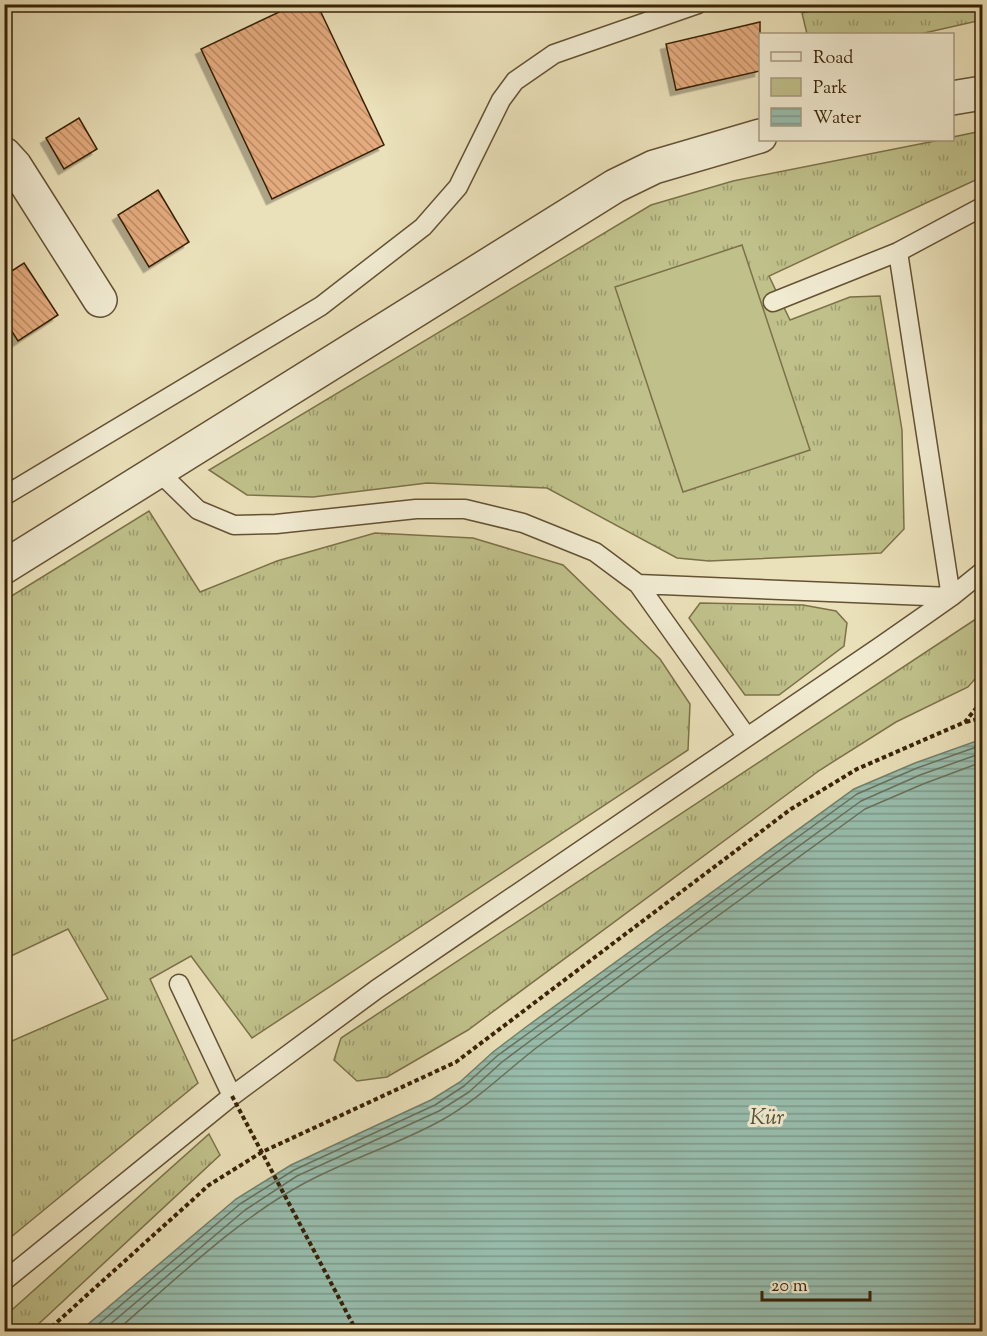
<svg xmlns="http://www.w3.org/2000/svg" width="987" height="1336" viewBox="0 0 987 1336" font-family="'Sorts Mill Goudy',serif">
  <defs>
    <pattern id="grass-tufts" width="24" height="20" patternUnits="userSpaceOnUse" patternTransform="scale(1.5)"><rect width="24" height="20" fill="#bfc08a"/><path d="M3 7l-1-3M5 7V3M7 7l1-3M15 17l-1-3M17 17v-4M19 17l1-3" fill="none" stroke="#9c9c6f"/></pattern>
    <pattern id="water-rules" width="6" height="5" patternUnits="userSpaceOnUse" patternTransform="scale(1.5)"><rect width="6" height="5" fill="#98bdad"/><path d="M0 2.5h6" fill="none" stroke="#7d998b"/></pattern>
    <pattern id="building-back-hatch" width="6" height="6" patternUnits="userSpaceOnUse" patternTransform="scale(1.5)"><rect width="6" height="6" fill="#e4ab7f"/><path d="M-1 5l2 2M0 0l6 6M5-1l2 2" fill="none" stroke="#ba8b66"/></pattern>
    <filter id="shadow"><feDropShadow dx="-5.5" dy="5.5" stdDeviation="0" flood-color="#0004"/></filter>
  </defs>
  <rect width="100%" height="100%" fill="#eae0b9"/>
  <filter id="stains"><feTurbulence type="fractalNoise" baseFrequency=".00333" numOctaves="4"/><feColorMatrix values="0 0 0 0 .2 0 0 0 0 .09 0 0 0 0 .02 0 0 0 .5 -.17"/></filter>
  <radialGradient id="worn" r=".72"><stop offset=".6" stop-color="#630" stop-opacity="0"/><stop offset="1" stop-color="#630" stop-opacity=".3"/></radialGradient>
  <path fill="url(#grass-tufts)" stroke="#7c7148" stroke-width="1.5" d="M 836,5 L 982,5 L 982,20 L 920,34 L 807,34 L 802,13 Z
    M 982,131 L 982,177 L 769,276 L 790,320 L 850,297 L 880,296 L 902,430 L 904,529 L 881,553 L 709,561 L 677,558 L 547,488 L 427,483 L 313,497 L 247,495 L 209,470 L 651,205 L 733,181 L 940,140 L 952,140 L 953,137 Z
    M 149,511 L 200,592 L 277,561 L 375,533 L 473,538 L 563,565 L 660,659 L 690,704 L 688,750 L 252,1038 L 191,956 L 150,979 L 198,1083 L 5,1242 L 5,1044 L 108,999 L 68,929 L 9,957 L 5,947 L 5,600 Z
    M 700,603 L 803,605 L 836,611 L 847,623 L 844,646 L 779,695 L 745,695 L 689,618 Z
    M 982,615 L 982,671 L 968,687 L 896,722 L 820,770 L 468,1030 L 387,1077 L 357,1081 L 334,1060 L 341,1038 Z
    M 209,1134 L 220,1155 L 31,1331 L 5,1331 L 5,1316 Z"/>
  <path fill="#bfc08a" stroke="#7c7148" stroke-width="1.5" d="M 742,245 L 810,450 L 683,492 L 615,287 Z"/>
  <path fill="url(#water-rules)" stroke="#727f6a" stroke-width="1.5" d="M 982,739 L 982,1331 L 80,1331 L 236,1199 L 291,1165 L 431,1100 L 460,1082 L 493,1052 L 526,1027 L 854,789 L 915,763 Z"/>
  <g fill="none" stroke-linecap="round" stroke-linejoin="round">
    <path stroke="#68705a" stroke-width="1.5" d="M 89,1332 L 240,1204 L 294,1170 L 435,1105 L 464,1086 L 497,1056 L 530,1032 L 857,794 L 917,768 L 982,745
      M 101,1332 L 245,1210 L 297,1176 L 439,1111 L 469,1092 L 502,1062 L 534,1038 L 861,801 L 920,775 L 982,753
      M 115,1332 C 173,1282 234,1222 301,1185 C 346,1160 397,1145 442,1120 C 478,1100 507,1070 540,1045 L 865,809 L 923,784 L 982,762"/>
  </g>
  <path fill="url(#building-back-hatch)" stroke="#382206" stroke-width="1.5" filter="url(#shadow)" d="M 296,4 L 317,4 L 384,145 L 272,199 L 201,49 Z
    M 760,22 L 760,71 L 676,90 L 666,44 Z
    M 79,118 L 97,149 L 64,169 L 46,138 Z
    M 158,190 L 189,242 L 149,267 L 118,215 Z
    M 24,263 L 58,315 L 18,341 L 4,319 L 4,276 Z"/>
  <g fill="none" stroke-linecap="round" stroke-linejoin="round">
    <defs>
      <path id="service" d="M 773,302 L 898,252 L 982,207
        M 158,471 L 198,510 L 234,525 L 276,524 L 416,509 L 465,509 L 523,523 L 595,552 L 638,584 L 747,737
        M 4,496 L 321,306 L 423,227 L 458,187 L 501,100 L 515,81 L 554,54 L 698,4
        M 638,584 L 951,597 L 982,572
        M 179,984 L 232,1096
        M 4,1281 L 232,1096 L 377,989 L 881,646 L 951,597 L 898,252"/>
      <path id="minor" d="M 952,98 L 982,93
        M 4,154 L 15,166 L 100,300
        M 4,567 L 615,186 L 654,167 L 760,136"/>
    </defs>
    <use href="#service" stroke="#645233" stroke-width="21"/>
    <use href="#minor" stroke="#645233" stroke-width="36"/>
    <path stroke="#382206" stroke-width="4" stroke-dasharray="4.5 3" stroke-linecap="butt" d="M 966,722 L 982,718
      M 46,1332 L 209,1185 L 262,1152 L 456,1062 L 791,809 L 857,769 L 965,722 L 982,701"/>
    <use href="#service" stroke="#f1ebd2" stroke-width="18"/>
    <use href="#minor" stroke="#f1ebd2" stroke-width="33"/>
    <path stroke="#382206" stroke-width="4" stroke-dasharray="4.5 3" stroke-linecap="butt" d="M 232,1096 L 357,1332"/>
  </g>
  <g text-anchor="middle" stroke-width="6" stroke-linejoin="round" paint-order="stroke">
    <g font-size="22" font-style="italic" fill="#555038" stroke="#f1ebd2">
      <text x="767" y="1124">Kür</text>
    </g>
  </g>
  <rect width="987" height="1336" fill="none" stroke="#eae0b9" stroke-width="24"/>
  <rect x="6" y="6" width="975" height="1324" fill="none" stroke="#382206" stroke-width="3"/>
  <rect x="12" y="12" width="963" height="1312" fill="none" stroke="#382206" stroke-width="1.5"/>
  <rect x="759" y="33" width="195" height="108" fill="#f1ebd2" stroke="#a79b80" stroke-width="1.5"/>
  <rect x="771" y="52" width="30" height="9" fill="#f1ebd2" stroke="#a79b80" stroke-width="1.5"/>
  <text x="813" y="63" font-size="18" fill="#382206">Road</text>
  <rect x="771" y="78" width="30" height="18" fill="#bfc08a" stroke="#a79b80" stroke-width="1.5"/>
  <text x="813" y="93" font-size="18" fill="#382206">Park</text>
  <rect x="771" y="108" width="30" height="18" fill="url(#water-rules)" stroke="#a79b80" stroke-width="1.5"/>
  <text x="813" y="123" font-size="18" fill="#382206">Water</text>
  <path d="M762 1291v9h108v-9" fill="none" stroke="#382206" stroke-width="3"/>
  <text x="771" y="1291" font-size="18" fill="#382206" stroke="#f1ebd2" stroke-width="4.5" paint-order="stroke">20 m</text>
  <rect width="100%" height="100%" filter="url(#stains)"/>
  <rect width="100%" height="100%" fill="url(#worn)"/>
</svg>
